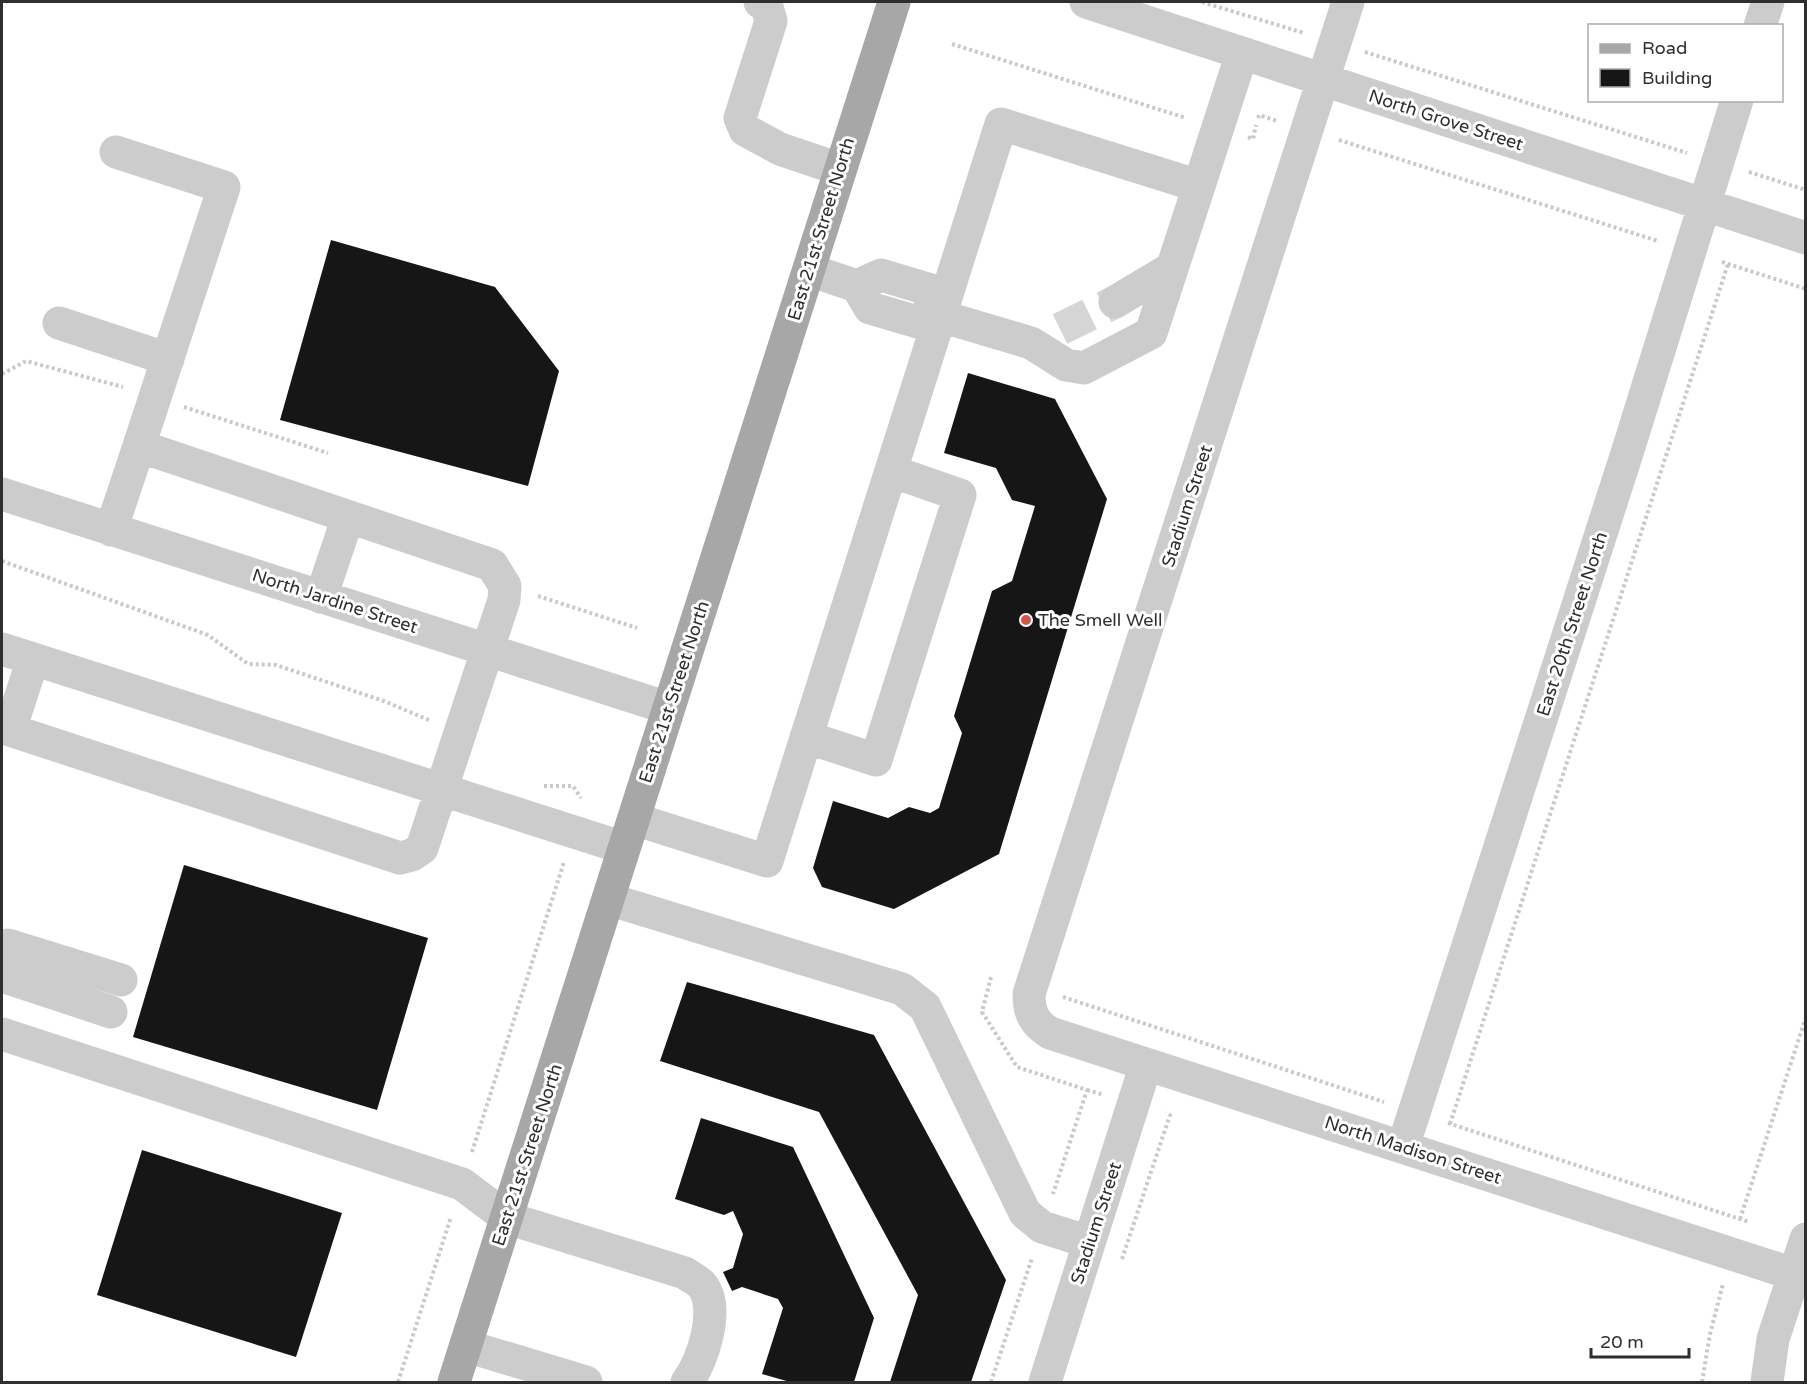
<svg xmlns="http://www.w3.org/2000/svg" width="1807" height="1384" viewBox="0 0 1807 1384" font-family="'Varela Round',sans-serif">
  <rect width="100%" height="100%" fill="#fff"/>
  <path fill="#161616" d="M 331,240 L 495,287 L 559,371 L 528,486 L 280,420 Z
    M 968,373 L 1055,399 L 1107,499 L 999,854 L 894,909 L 822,887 L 813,868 L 833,801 L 888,818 L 909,807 L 930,813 L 939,808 L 962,733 L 954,716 L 992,591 L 1012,581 L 1035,506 L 1012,500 L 996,468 L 944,453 Z
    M 184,865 L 428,938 L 377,1110 L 133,1037 Z
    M 687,982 L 874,1035 L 1006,1280 L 971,1382 L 890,1382 L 918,1295 L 819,1112 L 660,1061 Z
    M 701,1118 L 793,1147 L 874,1318 L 854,1382 L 790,1382 L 762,1374 L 783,1308 L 778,1299 L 742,1287 L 732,1291 L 723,1272 L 733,1268 L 743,1234 L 733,1211 L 724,1215 L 675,1199 Z
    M 142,1150 L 342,1213 L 296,1357 L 97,1295 Z"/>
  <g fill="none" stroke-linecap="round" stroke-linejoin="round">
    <path stroke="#d5d5d5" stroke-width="33" stroke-dasharray="33 16" stroke-linecap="butt" d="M 1060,329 L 1115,302"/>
    <path stroke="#c9c9c9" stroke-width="4" stroke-dasharray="3 3" stroke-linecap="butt" d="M 1202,2 L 1304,33
      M 952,44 L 1186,118
      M 1365,52 L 1687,153
      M 1258,118 L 1259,115 L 1277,121
      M 1248,137 L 1253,139 L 1256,125
      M 1339,140 L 1658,241
      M 1749,172 L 1806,190
      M 1722,262 L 1806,289
      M 2,374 L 26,361 L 123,387
      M 184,407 L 328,453
      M 2,561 L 208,635 L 248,664 L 276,665 L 384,701 L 431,721
      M 538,596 L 637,628
      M 544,786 L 573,786 L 581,798
      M 991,977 L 982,1012 L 1017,1067 L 1087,1090 L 1053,1194
      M 1063,997 L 1384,1102
      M 1087,1090 L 1104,1095
      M 1448,1123 L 1749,1222
      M 1450,1124 L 1728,264
      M 472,1152 L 564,862
      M 1740,1219 L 1806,1017
      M 1122,1259 L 1170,1115 L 1166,1113
      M 398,1382 L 451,1217
      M 991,1382 L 1032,1258
      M 1702,1382 L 1710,1334 L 1723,1284"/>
    <path stroke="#ccc" stroke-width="33" d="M 760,2 L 767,7 L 771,21 L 740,118 L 745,130 L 780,149 L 839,169
      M 1086,2 L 1806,238
      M 1348,2 L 1029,994 C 1029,1013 1034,1023 1050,1033 L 1806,1278
      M 1760,26 L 1768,2
      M 116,152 L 224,187 L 139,446
      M 809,270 L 857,286 L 870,308 L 921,323 L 930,313 L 931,290 L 881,275 L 857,286
      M 1115,302 L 1172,268
      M 930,313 L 1031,343 L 1066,365 L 1084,368 L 1151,333 L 1199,186
      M 59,323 L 168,359
      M 2,494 L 668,708
      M 321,597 L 348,517
      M 2,649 L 624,848
      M 33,659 L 10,730 L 400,858 L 412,855 L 422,848 L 504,600 L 505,586 L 492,565 L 139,446 L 111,530
      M 806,737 L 876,760 L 960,495 L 891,471
      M 634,819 L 767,861 L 1001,124 L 1199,186 L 1242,53
      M 608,899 L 902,989 L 925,1007 L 1025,1213 L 1042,1227 L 1089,1242
      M 2,949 L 8,945 L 121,980
      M 2,976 L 111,1012
      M 2,1034 L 462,1184 L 507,1218 L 685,1273 C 690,1277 697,1280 701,1284 C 721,1306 703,1362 687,1382
      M 1403,1147 L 1628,450 L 1737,100
      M 466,1346 L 586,1382
      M 1045,1382 L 1146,1064
      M 1767,1382 L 1773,1339 L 1806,1239"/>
    <path stroke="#a7a7a7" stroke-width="33" d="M 454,1382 L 894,2"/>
  </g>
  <circle fill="#d15646" stroke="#fff" stroke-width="2" cx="1026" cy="620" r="6"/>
  <g text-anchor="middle" stroke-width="6" stroke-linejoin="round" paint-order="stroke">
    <g font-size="18" fill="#2f2f2f" stroke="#fff">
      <text transform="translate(1446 120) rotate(18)" y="6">North Grove Street</text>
      <text transform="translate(821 229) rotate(-73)" y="6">East 21st Street North</text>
      <text transform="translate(1187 506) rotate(-72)" y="6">Stadium Street</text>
      <text transform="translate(335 601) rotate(18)" y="6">North Jardine Street</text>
      <text transform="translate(1572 624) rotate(-72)" y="6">East 20th Street North</text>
      <text transform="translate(674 692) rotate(-72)" y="6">East 21st Street North</text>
      <text transform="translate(1413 1150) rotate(18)" y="6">North Madison Street</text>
      <text transform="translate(527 1155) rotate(-72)" y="6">East 21st Street North</text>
      <text transform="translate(1096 1223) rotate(-72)" y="6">Stadium Street</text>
    </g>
    <g font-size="18" fill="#2f2f2f" stroke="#fff" text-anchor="start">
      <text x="1038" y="626">The Smell Well</text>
    </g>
  </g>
  <rect width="1807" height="1384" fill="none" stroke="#2f2f2f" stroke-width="6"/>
  <rect x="1588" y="24" width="195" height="78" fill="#ffffff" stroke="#acacac" stroke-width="1.5"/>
  <rect x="1600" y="44" width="30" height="9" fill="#a7a7a7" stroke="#acacac" stroke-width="1.5"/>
  <text x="1642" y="54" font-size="18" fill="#2f2f2f">Road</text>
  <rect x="1600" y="69" width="30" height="18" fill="#161616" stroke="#acacac" stroke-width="1.5"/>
  <text x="1642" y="84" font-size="18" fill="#2f2f2f">Building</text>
  <path d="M1591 1348v9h98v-9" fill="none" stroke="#2f2f2f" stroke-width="3"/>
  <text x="1600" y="1348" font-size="18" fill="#2f2f2f" stroke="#ffffff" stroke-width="4.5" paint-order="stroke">20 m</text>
</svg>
